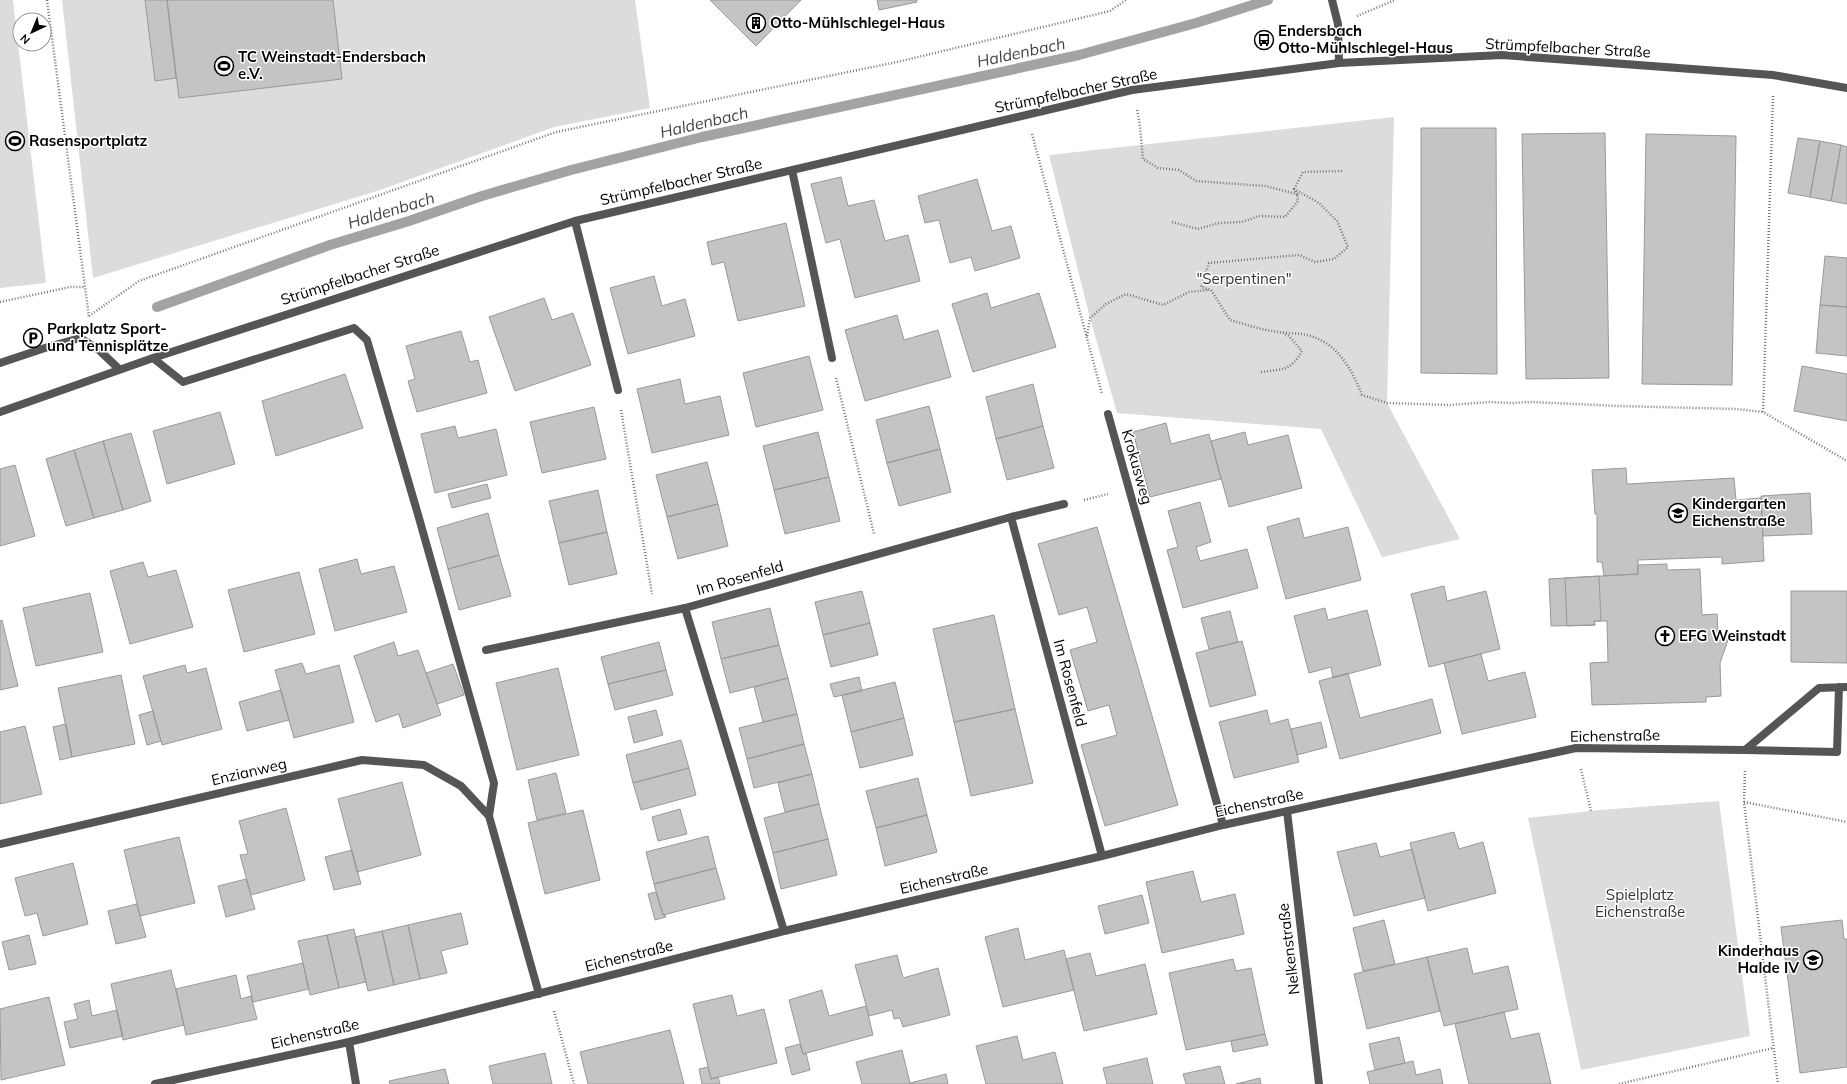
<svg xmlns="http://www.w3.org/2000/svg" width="1847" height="1084" viewBox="0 0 1847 1084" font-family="Mulish,sans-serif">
  <rect width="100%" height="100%" fill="#fff"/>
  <path fill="#dcdcdc" d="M 0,0 L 13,0 L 46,283 L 0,288 Z
    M 62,0 L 635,0 L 650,108 L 554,127 L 380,190 L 93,278 Z
    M 1394,117 L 1387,403 L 1460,539 L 1382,557 L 1321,429 L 1117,413 L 1090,318 L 1049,155 Z
    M 1719,801 L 1750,1036 L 1581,1070 L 1528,818 L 1600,810 Z"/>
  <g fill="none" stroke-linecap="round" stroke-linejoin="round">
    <path stroke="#a3a3a3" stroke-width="10" d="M 157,307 L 330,245 L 409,221 L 482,196 L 571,170 L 702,137 L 1079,55 L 1196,23 L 1268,0"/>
  </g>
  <path fill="#c4c4c4" stroke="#999" d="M 145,0 L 167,0 L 176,78 L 155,81 Z
    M 167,0 L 333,0 L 342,79 L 179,98 Z
    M 710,0 L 801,0 L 756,46 Z
    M 877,0 L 917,0 L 917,2 L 879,10 Z
    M 1421,128 L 1496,128 L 1497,374 L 1421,373 Z
    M 1605,133 L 1609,378 L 1526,379 L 1522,134 Z
    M 1646,134 L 1736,136 L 1732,385 L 1642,384 Z
    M 1798,138 L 1820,141 L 1810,197 L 1788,193 Z
    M 1820,141 L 1841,145 L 1831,201 L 1810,197 Z
    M 1841,145 L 1847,147 L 1847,204 L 1831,201 Z
    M 841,177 L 848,206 L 874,200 L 885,241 L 908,235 L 920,281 L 855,298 L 840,239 L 826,243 L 811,184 Z
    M 977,179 L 992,231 L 1011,226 L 1020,258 L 975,271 L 971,257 L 950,263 L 939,220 L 925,223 L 918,196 Z
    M 786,223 L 805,306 L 738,321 L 724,262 L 712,265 L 707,242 Z
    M 1825,256 L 1847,258 L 1847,307 L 1820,305 Z
    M 654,276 L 662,306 L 685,299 L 695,336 L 628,354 L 610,288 Z
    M 987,293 L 991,308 L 1039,293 L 1056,347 L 973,372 L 952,304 Z
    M 544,298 L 552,320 L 573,313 L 591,365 L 515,391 L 489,317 Z
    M 1820,305 L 1847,307 L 1847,356 L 1816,353 Z
    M 897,315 L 904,340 L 938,330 L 951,377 L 865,401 L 845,330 Z
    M 461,331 L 470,362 L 478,360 L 487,393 L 417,412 L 408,381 L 415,379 L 406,346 Z
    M 809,356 L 823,410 L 756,427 L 743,373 Z
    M 1802,366 L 1847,374 L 1847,421 L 1794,411 Z
    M 345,374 L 363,428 L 276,456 L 262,401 Z
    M 680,379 L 685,404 L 720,396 L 729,435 L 652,453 L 637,389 Z
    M 1033,384 L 1043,426 L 996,439 L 986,397 Z
    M 929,406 L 940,449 L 887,463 L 876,420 Z
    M 594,407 L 606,459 L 542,473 L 530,422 Z
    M 220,412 L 235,464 L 167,484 L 153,431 Z
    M 1166,423 L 1171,444 L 1209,434 L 1221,479 L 1150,497 L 1133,432 Z
    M 455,426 L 458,438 L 496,429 L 507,475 L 435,493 L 421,434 Z
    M 1043,426 L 1054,468 L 1007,480 L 996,439 Z
    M 818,432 L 829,477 L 774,490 L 763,446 Z
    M 1245,432 L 1248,445 L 1288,435 L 1302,488 L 1229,507 L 1211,441 Z
    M 131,433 L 151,501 L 123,510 L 103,441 Z
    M 103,441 L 123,510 L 94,518 L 74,450 Z
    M 940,449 L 951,492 L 899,506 L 887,463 Z
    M 74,450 L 94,518 L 66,526 L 46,459 Z
    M 707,462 L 718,504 L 667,517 L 656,475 Z
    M 15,465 L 35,536 L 0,546 L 0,469 Z
    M 1626,468 L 1627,484 L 1734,478 L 1736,500 L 1761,498 L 1764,561 L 1722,564 L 1722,557 L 1638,560 L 1638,574 L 1604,576 L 1602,562 L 1597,562 L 1597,514 L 1595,514 L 1592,470 Z
    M 829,477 L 840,521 L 785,534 L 774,490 Z
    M 487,484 L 491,498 L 452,508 L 448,494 Z
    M 598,490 L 607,532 L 559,543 L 549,501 Z
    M 1810,493 L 1812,534 L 1763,536 L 1761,496 Z
    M 1200,502 L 1211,542 L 1196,547 L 1200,561 L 1247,549 L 1258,588 L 1183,608 L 1167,550 L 1178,547 L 1168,511 Z
    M 718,504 L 728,546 L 678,559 L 667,517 Z
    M 488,513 L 499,555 L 448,569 L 437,528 Z
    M 1299,518 L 1304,538 L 1348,527 L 1361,580 L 1286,599 L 1267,527 Z
    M 1097,527 L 1178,805 L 1105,826 L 1081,745 L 1117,735 L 1109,705 L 1088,711 L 1070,650 L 1097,642 L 1087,607 L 1059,615 L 1038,544 Z
    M 607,532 L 617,574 L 569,585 L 559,543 Z
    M 499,555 L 511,596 L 459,610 L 448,569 Z
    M 357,559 L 361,574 L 394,566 L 407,612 L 335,631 L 319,569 Z
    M 143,562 L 148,577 L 176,570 L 193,627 L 130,644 L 110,571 Z
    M 1667,564 L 1667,570 L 1700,569 L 1702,615 L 1717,614 L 1718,633 L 1728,640 L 1720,663 L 1721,696 L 1706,697 L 1706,702 L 1592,705 L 1590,663 L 1608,662 L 1607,621 L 1594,621 L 1595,625 L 1567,626 L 1565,578 L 1638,574 L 1638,565 Z
    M 299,572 L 315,634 L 244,652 L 228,590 Z
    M 1599,576 L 1601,621 L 1594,621 L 1595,625 L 1551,626 L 1549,579 Z
    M 1444,586 L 1447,601 L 1486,591 L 1500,649 L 1429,667 L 1411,594 Z
    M 862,591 L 870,623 L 823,635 L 815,602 Z
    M 1791,591 L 1847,591 L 1847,663 L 1791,662 Z
    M 90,593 L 103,652 L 36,666 L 23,608 Z
    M 770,608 L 779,645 L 721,659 L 712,622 Z
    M 1325,608 L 1328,620 L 1367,610 L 1381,665 L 1333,678 L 1331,667 L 1309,673 L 1294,616 Z
    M 1230,611 L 1238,642 L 1209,649 L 1201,618 Z
    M 994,615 L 1015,709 L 954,722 L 933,629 Z
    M 2,620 L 18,686 L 0,690 L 0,621 Z
    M 870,623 L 878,655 L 831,667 L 823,635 Z
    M 1242,641 L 1256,695 L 1210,707 L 1196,653 Z
    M 394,642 L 398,656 L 418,650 L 441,715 L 403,728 L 399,714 L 376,722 L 354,656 Z
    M 659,642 L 666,670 L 608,684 L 601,657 Z
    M 779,645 L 788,678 L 730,693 L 721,659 Z
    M 1481,654 L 1488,681 L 1525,672 L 1536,717 L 1462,734 L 1444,663 Z
    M 302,663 L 306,674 L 339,665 L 354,722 L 294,738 L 275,670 Z
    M 453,664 L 464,695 L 437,704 L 426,673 Z
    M 185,665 L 187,673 L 206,668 L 222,729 L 162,745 L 143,676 Z
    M 558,668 L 579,755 L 517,770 L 496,683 Z
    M 666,670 L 673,695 L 615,710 L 608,684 Z
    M 1348,673 L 1360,718 L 1432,699 L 1441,733 L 1340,759 L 1319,681 Z
    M 121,675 L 135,744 L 72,757 L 58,688 Z
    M 859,677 L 862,691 L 834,697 L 830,684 Z
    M 788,678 L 797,714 L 763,722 L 754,687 Z
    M 895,682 L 904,718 L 851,732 L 842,695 Z
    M 281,690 L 289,720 L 247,731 L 239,702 Z
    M 1015,709 L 1033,783 L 971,796 L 954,722 Z
    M 656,710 L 663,735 L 634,743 L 628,717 Z
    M 1267,710 L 1270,724 L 1288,719 L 1299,762 L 1234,778 L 1219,722 Z
    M 153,711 L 161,741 L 147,745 L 139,715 Z
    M 797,714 L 804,744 L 747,759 L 739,728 Z
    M 904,718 L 913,755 L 860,768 L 851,732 Z
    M 1321,722 L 1327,747 L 1297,755 L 1291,729 Z
    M 66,724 L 72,757 L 60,760 L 53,727 Z
    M 25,726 L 42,794 L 0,804 L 0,732 Z
    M 681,740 L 689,768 L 633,783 L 626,755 Z
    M 804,744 L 812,774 L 754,788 L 747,759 Z
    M 689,768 L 696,795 L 641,810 L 633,783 Z
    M 556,773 L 566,813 L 537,820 L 528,780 Z
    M 812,774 L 819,804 L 785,812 L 778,783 Z
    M 918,778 L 927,815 L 876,828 L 866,791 Z
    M 402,782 L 421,855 L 357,872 L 338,799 Z
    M 819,804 L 828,839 L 773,853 L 764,818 Z
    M 286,808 L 305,880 L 251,895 L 240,855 L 248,854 L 239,821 Z
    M 680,809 L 687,834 L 658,841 L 652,817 Z
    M 583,810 L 600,880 L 545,894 L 528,823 Z
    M 927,815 L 937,852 L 885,866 L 876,828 Z
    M 1454,832 L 1459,849 L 1483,842 L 1496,893 L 1428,911 L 1410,843 Z
    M 708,836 L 716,868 L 654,884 L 646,852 Z
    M 179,837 L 195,903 L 140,916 L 124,850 Z
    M 828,839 L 837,875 L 781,889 L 773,853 Z
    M 1376,843 L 1380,857 L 1412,849 L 1425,898 L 1354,916 L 1337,852 Z
    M 352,850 L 361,884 L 334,890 L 325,857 Z
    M 73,863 L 88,924 L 43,936 L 37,913 L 25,916 L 15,878 Z
    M 716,868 L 725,899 L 663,915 L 654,884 Z
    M 1193,871 L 1201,902 L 1235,894 L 1244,934 L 1162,953 L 1146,882 Z
    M 246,879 L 255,909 L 226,917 L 218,886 Z
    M 656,892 L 663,915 L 665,915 L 666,917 L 655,920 L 648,894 Z
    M 1142,895 L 1149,923 L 1105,934 L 1098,906 Z
    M 137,904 L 146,937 L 116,944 L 108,911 Z
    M 461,913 L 468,944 L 441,951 L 447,973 L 420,979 L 408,925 Z
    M 1384,920 L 1395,964 L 1363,971 L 1353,928 Z
    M 1842,920 L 1844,939 L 1847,939 L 1847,1067 L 1800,1073 L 1781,927 Z
    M 408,925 L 420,979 L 394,985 L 382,931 Z
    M 1018,928 L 1025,960 L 1064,950 L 1074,990 L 1003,1007 L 985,937 Z
    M 354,929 L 366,982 L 339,988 L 327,935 Z
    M 382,931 L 394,985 L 368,991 L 355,937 Z
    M 29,935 L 36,964 L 9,970 L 2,942 Z
    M 327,935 L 339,988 L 310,995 L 298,941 Z
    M 1467,948 L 1473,974 L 1508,966 L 1518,1009 L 1444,1026 L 1427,957 Z
    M 1090,953 L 1096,976 L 1145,964 L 1157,1014 L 1084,1031 L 1066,959 Z
    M 897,955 L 903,978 L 938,968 L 950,1015 L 903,1027 L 900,1018 L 894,1019 L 892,1010 L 869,1016 L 855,965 Z
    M 1427,957 L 1440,1011 L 1367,1029 L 1354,974 Z
    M 1233,959 L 1236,971 L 1251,968 L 1265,1034 L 1186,1050 L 1169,973 Z
    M 303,963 L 309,989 L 253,1002 L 247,976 Z
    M 171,970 L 184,1025 L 123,1040 L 111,984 Z
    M 236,975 L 241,999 L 251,996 L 257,1019 L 186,1035 L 176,989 Z
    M 822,990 L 829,1016 L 866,1006 L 873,1035 L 803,1054 L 789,1000 Z
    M 732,995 L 737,1016 L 764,1009 L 777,1063 L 711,1079 L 693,1004 Z
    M 49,997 L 65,1065 L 1,1080 L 0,1009 Z
    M 89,1000 L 92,1016 L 117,1010 L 123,1036 L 70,1048 L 64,1022 L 78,1019 L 74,1004 Z
    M 1504,1012 L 1511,1039 L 1539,1033 L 1551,1084 L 1469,1084 L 1455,1024 Z
    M 670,1030 L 684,1084 L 588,1084 L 580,1052 Z
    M 1265,1034 L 1268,1045 L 1233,1052 L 1231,1041 Z
    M 1017,1036 L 1023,1060 L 1055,1052 L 1063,1084 L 986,1084 L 976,1046 Z
    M 1399,1037 L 1405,1063 L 1375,1070 L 1369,1044 Z
    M 800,1044 L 803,1054 L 806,1053 L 810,1070 L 792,1075 L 785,1048 Z
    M 902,1050 L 910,1083 L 946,1074 L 948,1084 L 862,1084 L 856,1062 Z
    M 545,1053 L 552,1084 L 493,1084 L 489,1066 Z
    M 1147,1058 L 1153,1084 L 1107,1084 L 1103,1068 Z
    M 1413,1061 L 1416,1075 L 1440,1069 L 1443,1084 L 1370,1084 L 1367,1072 Z
    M 1220,1066 L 1225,1084 L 1186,1084 L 1183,1074 Z
    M 708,1067 L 711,1079 L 718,1077 L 720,1084 L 702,1084 L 699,1069 Z
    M 445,1069 L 449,1084 L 390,1084 L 389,1081 Z
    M 1260,1078 L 1261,1084 L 1236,1084 Z"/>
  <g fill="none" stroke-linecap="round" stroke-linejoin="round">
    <path stroke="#777" stroke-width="2.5" stroke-dasharray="1 2" stroke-linecap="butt" d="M 47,0 L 89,317
      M 1357,16 L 1395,0
      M 1773,96 L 1763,412 L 1847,461
      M 1137,110 C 1141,126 1141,143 1143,159 L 1158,168 L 1179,170 L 1196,181 L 1265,186 L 1297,194 L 1294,189 L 1319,203 L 1337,221 L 1348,247 L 1334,259 L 1315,262 L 1299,255 L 1209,263 L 1201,287 L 1211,290 L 1230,320 C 1244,324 1258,329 1272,331 C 1285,334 1298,332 1311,336 C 1339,345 1352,370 1362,395 L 1387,403 L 1450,405 L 1489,402 L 1512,403 L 1532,402 L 1618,406 L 1737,409 L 1763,412
      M 1032,134 L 1102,394
      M 1294,189 L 1303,172 L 1342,171
      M 1172,222 L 1198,229 L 1219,223 L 1242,222 L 1259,216 L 1285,217 L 1298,201 L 1297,194
      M 0,302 L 70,287 L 84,287
      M 89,316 L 139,281 L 556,132 L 897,62 L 1110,11 L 1126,0
      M 1087,336 L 1090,318 L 1106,304 L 1126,294 L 1163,305 L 1189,292 L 1209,290
      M 1261,372 C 1282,369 1290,372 1302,351 L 1289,336 L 1283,333
      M 836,378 L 874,534
      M 621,410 L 652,594
      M 1084,500 L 1108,494
      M 1581,769 L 1591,811
      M 1745,771 L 1744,802 L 1778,1084
      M 1744,802 L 1847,822
      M 554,1011 L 574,1084
      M 1619,1084 L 1773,1048"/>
    <path stroke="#555" stroke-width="8" d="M 1332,0 L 1338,24 L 1339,63
      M 0,363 L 48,347 L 80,338 L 99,350 L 119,369
      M 349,1042 L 356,1084"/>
    <path stroke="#555" stroke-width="8" d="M 792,170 L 832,358
      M 575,221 L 618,390
      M 153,358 L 183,382 L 354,328 L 367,340 L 417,511 L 494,783 L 489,816
      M 0,412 L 153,358 L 575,221 L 1132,90 L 1339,63 L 1502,55 L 1773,75 L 1847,88
      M 1108,414 L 1223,825
      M 1011,517 L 1102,856
      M 685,608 L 784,931
      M 486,650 L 685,608 L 1011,517 L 1064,504
      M 1745,750 L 1837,752 L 1839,687
      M 1287,811 L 1319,1084
      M 0,844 L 362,760 L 424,765 L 461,786 L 489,816 L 539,994
      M 155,1084 L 349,1042 L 784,931 L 1102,856 L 1223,825 L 1576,748 L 1745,750 L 1819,688 L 1847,687"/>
  </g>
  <defs>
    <symbol id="building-ring" viewBox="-11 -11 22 22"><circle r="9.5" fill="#fff" stroke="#000" stroke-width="1.5"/><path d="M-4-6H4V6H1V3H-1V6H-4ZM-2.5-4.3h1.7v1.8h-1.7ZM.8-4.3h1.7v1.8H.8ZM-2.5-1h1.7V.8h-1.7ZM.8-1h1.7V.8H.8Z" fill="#000"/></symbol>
    <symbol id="bus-ring" viewBox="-11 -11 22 22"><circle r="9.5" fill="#fff" stroke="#000" stroke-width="1.5"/><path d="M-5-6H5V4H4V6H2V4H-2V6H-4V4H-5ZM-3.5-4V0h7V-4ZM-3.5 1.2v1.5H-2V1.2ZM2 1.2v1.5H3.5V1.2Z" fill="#000"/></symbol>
    <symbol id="stadium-ring" viewBox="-11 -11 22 22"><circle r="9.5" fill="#fff" stroke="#000" stroke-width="1.5"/><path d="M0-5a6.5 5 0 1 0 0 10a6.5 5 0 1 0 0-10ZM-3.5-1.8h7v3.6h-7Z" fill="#000"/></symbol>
    <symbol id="parking-ring" viewBox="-11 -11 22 22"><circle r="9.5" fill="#fff" stroke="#000" stroke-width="1.5"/><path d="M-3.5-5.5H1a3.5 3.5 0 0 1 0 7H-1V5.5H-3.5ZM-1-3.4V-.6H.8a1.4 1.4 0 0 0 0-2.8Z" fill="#000"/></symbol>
    <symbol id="school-ring" viewBox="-11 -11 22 22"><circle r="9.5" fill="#fff" stroke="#000" stroke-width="1.5"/><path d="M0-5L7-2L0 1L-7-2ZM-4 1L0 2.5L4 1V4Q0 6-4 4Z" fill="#000"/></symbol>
    <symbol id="church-ring" viewBox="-11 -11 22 22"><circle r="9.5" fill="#fff" stroke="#000" stroke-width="1.5"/><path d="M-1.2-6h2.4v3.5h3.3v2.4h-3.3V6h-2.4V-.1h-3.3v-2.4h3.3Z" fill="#000"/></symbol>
  </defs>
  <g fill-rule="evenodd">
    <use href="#building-ring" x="745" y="12" width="22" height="22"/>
    <use href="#bus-ring" x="1253" y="29" width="22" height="22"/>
    <use href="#stadium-ring" x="213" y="55" width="22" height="22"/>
    <use href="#stadium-ring" x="4" y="130" width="22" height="22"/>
    <use href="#parking-ring" x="22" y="327" width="22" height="22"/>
    <use href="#school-ring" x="1667" y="502" width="22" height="22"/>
    <use href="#church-ring" x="1654" y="625" width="22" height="22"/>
    <use href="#school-ring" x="1802" y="949" width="22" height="22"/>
  </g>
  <g text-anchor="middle" stroke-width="3" stroke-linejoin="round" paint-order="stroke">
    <g font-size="15" font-weight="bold" fill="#000" stroke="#fff" text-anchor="start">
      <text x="770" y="28">Otto-Mühlschlegel-Haus</text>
      <text x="1278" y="36">Endersbach<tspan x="1278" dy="17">Otto-Mühlschlegel-Haus</tspan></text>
      <text x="238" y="62">TC Weinstadt-Endersbach<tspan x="238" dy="17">e.V.</tspan></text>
      <text x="29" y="146">Rasensportplatz</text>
      <text x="47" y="334">Parkplatz Sport-<tspan x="47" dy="17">und Tennisplätze</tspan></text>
      <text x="1692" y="509">Kindergarten<tspan x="1692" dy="17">Eichenstraße</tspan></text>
      <text x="1679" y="641">EFG Weinstadt</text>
      <text x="1799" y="956" text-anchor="end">Kinderhaus<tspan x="1799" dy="17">Halde IV</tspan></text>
    </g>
    <g font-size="15" fill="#000" stroke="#fff">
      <text transform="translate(1568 48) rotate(3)" y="5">Strümpfelbacher Straße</text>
      <text transform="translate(1076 91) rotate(-12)" y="5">Strümpfelbacher Straße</text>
      <text transform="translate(681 182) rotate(-13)" y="5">Strümpfelbacher Straße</text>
      <text transform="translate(360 275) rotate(-18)" y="5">Strümpfelbacher Straße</text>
      <text transform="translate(1137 467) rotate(74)" y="5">Krokusweg</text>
      <text transform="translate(740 578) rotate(-16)" y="5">Im Rosenfeld</text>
      <text transform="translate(1070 683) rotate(75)" y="5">Im Rosenfeld</text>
      <text transform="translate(1615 736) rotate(-1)" y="5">Eichenstraße</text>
      <text transform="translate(249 772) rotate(-13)" y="5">Enzianweg</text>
      <text transform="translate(1259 803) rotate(-12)" y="5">Eichenstraße</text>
      <text transform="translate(944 879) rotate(-13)" y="5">Eichenstraße</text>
      <text transform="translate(1289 949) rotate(-97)" y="5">Nelkenstraße</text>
      <text transform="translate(629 956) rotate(-14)" y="5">Eichenstraße</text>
      <text transform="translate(315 1034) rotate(-13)" y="5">Eichenstraße</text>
    </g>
    <g font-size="15" fill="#333" stroke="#fff">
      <text x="1244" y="284">"Serpentinen"</text>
      <text x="1640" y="900">Spielplatz<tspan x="1640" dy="17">Eichenstraße</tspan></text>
    </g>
    <g font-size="16" font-style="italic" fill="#444" stroke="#fff">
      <text transform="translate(1021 52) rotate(-12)" y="6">Haldenbach</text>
      <text transform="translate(704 122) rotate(-13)" y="6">Haldenbach</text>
      <text transform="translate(391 210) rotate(-17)" y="6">Haldenbach</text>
    </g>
  </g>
  <g transform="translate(32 32) rotate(224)"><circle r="19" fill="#ffffff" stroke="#999999"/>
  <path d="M0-3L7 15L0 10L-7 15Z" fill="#000000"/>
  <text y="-6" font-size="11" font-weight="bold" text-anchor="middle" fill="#000000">N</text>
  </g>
</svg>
